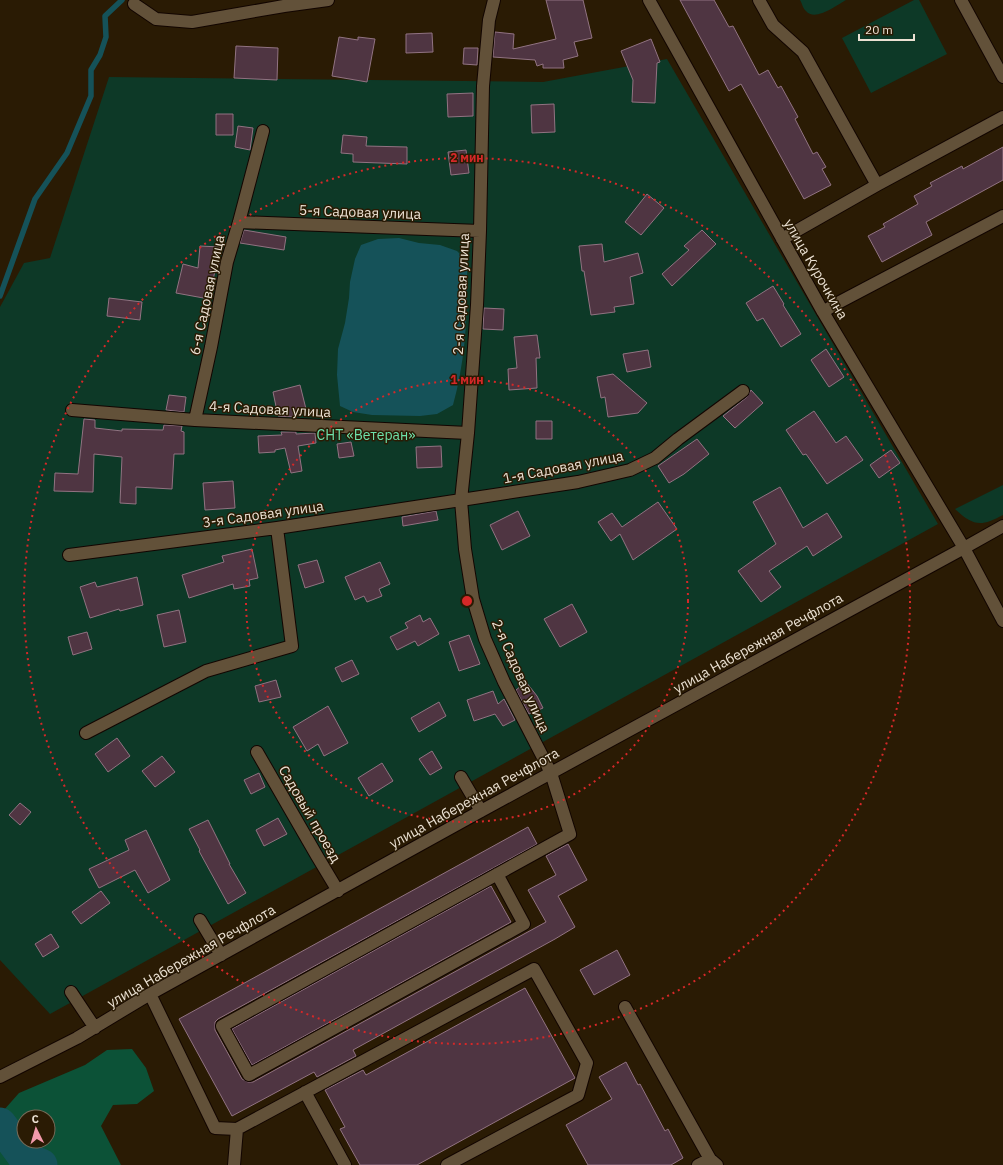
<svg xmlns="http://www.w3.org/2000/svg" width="1003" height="1165" viewBox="0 0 1003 1165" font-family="'IBM Plex Sans',sans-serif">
  <rect width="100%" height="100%" fill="#2a1b04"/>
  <path fill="#0d3927" d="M 800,0 L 846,0 C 837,5 815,22 806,11 C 803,9 802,3 800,0 Z
    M 914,0 L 919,0 L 947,54 L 871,93 L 842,38 Z
    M 667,59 L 938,524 L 50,1014 L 0,960 L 0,307 L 24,263 L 50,258 L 109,77 L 543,82 Z
    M 1003,485 L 1003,515 C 981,527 973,526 955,509 Z"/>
  <path fill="#0c5237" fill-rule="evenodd" d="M 132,1049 L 146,1068 L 154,1091 L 137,1104 L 113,1105 L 101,1126 L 121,1165 L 0,1165 L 0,1121 L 4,1110 L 19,1093 L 85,1065 L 107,1050 ZM 24,1117 L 48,1117 L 48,1141 L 24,1141 Z"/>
  <path fill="#155259" d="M 399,238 L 419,243 L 440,245 L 457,251 L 467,261 C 468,309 466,359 453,405 L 437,414 L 420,416 L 372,415 L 353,412 L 340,406 L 337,375 L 338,349 L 345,323 L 349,298 L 350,282 L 355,259 L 361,245 L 378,239 Z"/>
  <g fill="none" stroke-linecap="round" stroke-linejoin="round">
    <path stroke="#155259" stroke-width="5.5" d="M 0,296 L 35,199 L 67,153 L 91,96 L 91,70 L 100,55 L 106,37 L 105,16 L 122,0"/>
    <path stroke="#155259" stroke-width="33" d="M 0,1124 L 25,1158 L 41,1165"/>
  </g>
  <path fill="#4f3542" stroke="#917382" d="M 546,0 L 583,0 L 592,38 L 574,42 L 578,56 L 563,60 L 564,68 L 543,68 L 543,64 L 537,66 L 535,60 L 493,57 L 495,32 L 514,34 L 513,49 L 556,39 Z
    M 680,0 L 714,0 L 729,27 L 733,26 L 759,75 L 768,70 L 778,88 L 781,86 L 798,117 L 795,119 L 813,154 L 817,152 L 826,167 L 822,169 L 831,185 L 804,199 L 741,84 L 729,91 Z
    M 432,33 L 433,52 L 406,53 L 406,34 Z
    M 339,37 L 358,40 L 358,37 L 375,39 L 367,82 L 332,76 Z
    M 651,39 L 660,62 L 657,63 L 655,103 L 632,102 L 633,80 L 621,51 Z
    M 236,46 L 278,48 L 277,80 L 234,78 Z
    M 464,48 L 478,48 L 477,65 L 463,64 Z
    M 473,93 L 473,116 L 448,117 L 447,94 Z
    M 554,104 L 555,132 L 532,133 L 531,105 Z
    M 216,114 L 233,114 L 233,135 L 216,135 Z
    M 238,126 L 253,128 L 250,150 L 235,147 Z
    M 343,135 L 367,137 L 366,146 L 407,147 L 407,164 L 353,162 L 353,154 L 341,153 Z
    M 1003,147 L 1003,180 L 926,222 L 932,235 L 882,262 L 868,236 L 885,227 L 883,224 L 918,204 L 914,196 L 932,186 L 930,183 L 962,166 L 963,169 Z
    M 466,150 L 469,173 L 451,175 L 448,152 Z
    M 647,194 L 664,208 L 641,235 L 625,222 Z
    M 244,230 L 286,237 L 284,250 L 240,243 Z
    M 702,230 L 716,244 L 672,286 L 662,274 L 689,250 L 684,246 Z
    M 602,244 L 604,262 L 638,253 L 643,273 L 630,277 L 634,304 L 614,307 L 615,312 L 591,315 L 584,271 L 582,271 L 579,246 Z
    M 200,246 L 220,247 L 219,266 L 216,266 L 209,299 L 176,293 L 183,264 L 198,268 Z
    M 773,286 L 784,304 L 783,305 L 801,334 L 781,347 L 763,318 L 757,321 L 746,303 Z
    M 109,298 L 142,302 L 140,320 L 107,316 Z
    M 484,308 L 504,309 L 503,330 L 483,329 Z
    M 537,335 L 540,358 L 536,358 L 537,388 L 509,390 L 508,369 L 517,368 L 514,337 Z
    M 826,349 L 844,377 L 829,387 L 811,360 Z
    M 648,350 L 651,367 L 627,372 L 623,354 Z
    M 613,374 L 647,403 L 638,413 L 608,417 L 605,397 L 601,398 L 597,377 Z
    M 300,385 L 306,409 L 293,412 L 294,417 L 278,416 L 273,392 Z
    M 751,390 L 763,403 L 735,428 L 723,416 L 747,397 Z
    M 169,395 L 186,397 L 184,412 L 166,410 Z
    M 814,411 L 836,443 L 846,436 L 863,460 L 827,484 L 806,454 L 803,455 L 786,430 Z
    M 84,419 L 95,420 L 95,428 L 122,431 L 122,429 L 163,430 L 164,425 L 182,426 L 181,431 L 184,432 L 184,454 L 174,454 L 172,489 L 136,487 L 136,504 L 120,503 L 122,457 L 94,454 L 93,492 L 54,491 L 55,473 L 78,474 Z
    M 536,421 L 552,421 L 552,439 L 536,439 Z
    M 281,432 L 296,432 L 296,434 L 315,433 L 316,443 L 298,446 L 302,471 L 291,473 L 285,448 L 275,450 L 275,452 L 259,453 L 258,436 L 282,435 Z
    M 697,439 L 709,454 L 684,474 L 669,483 L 658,466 Z
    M 351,442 L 354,456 L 339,458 L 337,444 Z
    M 441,446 L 442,467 L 417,468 L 416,447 Z
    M 891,450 L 900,463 L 879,478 L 870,465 Z
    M 233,481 L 235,508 L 205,510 L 203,483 Z
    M 780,487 L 803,528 L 827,513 L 842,537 L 813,556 L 807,546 L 769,571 L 781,587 L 761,602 L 738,571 L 776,544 L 753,502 Z
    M 658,502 L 677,529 L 633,560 L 620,534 L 611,541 L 598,522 L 612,513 L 622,527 Z
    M 436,511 L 438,520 L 403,526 L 402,517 Z
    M 518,511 L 530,536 L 502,550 L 490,525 Z
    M 252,549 L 258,578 L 249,580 L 250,586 L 234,589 L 233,584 L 189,598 L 182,575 L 224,562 L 222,556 Z
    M 317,560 L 324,582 L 305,588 L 298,565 Z
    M 380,562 L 390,584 L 379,589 L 382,596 L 367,602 L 364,596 L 355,600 L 345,577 Z
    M 137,577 L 143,605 L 120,611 L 119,609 L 90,618 L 80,587 L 95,582 L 97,587 Z
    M 572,604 L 587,632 L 560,647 L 544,619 Z
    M 179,610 L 186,642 L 164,647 L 157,615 Z
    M 420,615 L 423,622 L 430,618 L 439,634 L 418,646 L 415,641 L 397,650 L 390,637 L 408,628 L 405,623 Z
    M 87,632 L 92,649 L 73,655 L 68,637 Z
    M 469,635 L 480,664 L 459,671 L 449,642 Z
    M 352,660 L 359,674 L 342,682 L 335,668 Z
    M 276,680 L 281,697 L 259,702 L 255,686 Z
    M 526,682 L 537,696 L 543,708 L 529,714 L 516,690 Z
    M 493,691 L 498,704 L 504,699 L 515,720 L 503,726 L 495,714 L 474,721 L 467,700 Z
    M 439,702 L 446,716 L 419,732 L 411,718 Z
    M 328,706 L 348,743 L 324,756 L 318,744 L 307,751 L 293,727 Z
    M 117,738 L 130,756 L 108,772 L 95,754 Z
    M 432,751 L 442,768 L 430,775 L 419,759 Z
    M 162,756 L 175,772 L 155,787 L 142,771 Z
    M 382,763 L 393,781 L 369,796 L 358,778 Z
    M 259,773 L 265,787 L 251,794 L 244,780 Z
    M 20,803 L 31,812 L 20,825 L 9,815 Z
    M 278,818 L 287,834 L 264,846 L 256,830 Z
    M 208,820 L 230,864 L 229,864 L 246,893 L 228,904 L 199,851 L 200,850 L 189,829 Z
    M 528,827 L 537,844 L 218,1019 L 215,1022 L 215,1030 L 242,1079 L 248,1082 L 253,1082 L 546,922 L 528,890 L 556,875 L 546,856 L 568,844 L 587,880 L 558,896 L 575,927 L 555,939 L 353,1050 L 356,1056 L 317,1077 L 314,1072 L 232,1116 L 179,1019 Z
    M 146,830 L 170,880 L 148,893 L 135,870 L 99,888 L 89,869 L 129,850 L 125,840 Z
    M 491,886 L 511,922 L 252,1065 L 232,1029 Z
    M 101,891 L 110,903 L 81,924 L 72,912 Z
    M 51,934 L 59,947 L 43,957 L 35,944 Z
    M 617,950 L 630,975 L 594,995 L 580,970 Z
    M 525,988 L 575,1078 L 417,1165 L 360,1165 L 340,1129 L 345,1127 L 325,1090 L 363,1070 L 366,1075 Z
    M 626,1062 L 638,1085 L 640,1084 L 665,1131 L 668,1129 L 683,1158 L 671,1165 L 588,1165 L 566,1125 L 612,1099 L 599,1077 Z"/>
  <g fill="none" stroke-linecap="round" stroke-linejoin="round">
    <defs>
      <path id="minor" d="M 494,0 L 489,20 L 483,86 L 480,231 L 477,305 L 468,433 L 461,500 L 465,549 L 473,599 L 485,639 L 504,682 L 551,773 L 570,834 L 222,1026 L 249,1075 L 524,924 L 497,874
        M 649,0 L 823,312 L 964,548 L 1003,621
        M 759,0 L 773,25 L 803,52 L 877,185
        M 961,0 L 1003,77
        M 134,4 L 156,19 L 192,22 L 284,6 L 328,0
        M 239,222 L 480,231
        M 782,239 L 877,185 L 1003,117
        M 823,312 L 834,305 L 1003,216
        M 72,410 L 195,420 L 468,433
        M 195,420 L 211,347 L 227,262 L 239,222 L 263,131
        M 69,555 L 277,528 L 461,500 L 578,482 L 630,470 L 655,458 L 678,439 L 743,391
        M 86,733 L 206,671 L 292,646 L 277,528
        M 257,752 L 317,856 L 338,891
        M 461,777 L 481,811
        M 200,920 L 221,955
        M 71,992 L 95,1028
        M 150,994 L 215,1128 L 237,1129 L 534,969 L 587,1063 L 578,1095 L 447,1165
        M 625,1007 L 710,1159 L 717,1165
        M 0,1077 L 77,1038 L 150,994 L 481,811 L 964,548 L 1003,526
        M 305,1092 L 345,1165
        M 234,1165 L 237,1129
        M 698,1165 L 710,1159"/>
    </defs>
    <use href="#minor" stroke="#120500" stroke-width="14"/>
    <use href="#minor" stroke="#625139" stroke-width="12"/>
  </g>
  <g fill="none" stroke="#d62828" stroke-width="2" stroke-dasharray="2 4">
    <circle cx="467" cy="601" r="221"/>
    <circle cx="467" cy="601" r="443"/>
  </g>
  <g text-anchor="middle" stroke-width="3" stroke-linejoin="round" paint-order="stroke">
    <g font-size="14" fill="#ebe1d3" stroke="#2a1b04">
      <text transform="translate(360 212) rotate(2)" y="5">5-я Садовая улица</text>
      <text transform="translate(816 269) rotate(60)" y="5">улица Курочкина</text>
      <text transform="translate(461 294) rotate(-87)" y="5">2-я Садовая улица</text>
      <text transform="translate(207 295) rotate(-78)" y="5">6-я Садовая улица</text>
      <text transform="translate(270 409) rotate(3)" y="5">4-я Садовая улица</text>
      <text transform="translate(563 467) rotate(-11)" y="5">1-я Садовая улица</text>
      <text transform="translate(263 514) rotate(-8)" y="5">3-я Садовая улица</text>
      <text transform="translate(758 643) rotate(-29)" y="5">улица Набережная Речфлота</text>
      <text transform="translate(521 676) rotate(66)" y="5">2-я Садовая улица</text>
      <text transform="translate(474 798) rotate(-29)" y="5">улица Набережная Речфлота</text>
      <text transform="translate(310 814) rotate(60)" y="5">Садовый проезд</text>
      <text transform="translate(191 956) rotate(-30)" y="5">улица Набережная Речфлота</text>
    </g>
    <g font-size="14" fill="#6ee1ab" stroke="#2a1b04">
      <text x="366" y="440">СНТ «Ветеран»</text>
    </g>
  </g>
  <circle cx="467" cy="601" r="6" fill="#d62828" stroke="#2a1b04" stroke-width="2"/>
  <g font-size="12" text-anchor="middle" font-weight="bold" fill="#d62828" stroke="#2a1b04" stroke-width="3" stroke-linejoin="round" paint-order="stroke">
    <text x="467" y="162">2 мин</text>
    <text x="467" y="384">1 мин</text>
  </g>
  <g transform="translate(36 1129) rotate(355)"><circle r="19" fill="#2a1b04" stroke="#776a57"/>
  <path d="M0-3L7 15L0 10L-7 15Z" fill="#f39aab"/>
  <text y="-6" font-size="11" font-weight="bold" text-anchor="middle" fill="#ebe1d3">С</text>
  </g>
  <path d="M859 34v6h55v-6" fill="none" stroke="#ebe1d3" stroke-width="2"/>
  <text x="865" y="34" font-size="12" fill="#ebe1d3" stroke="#2a1b04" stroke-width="3" paint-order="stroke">20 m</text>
</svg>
